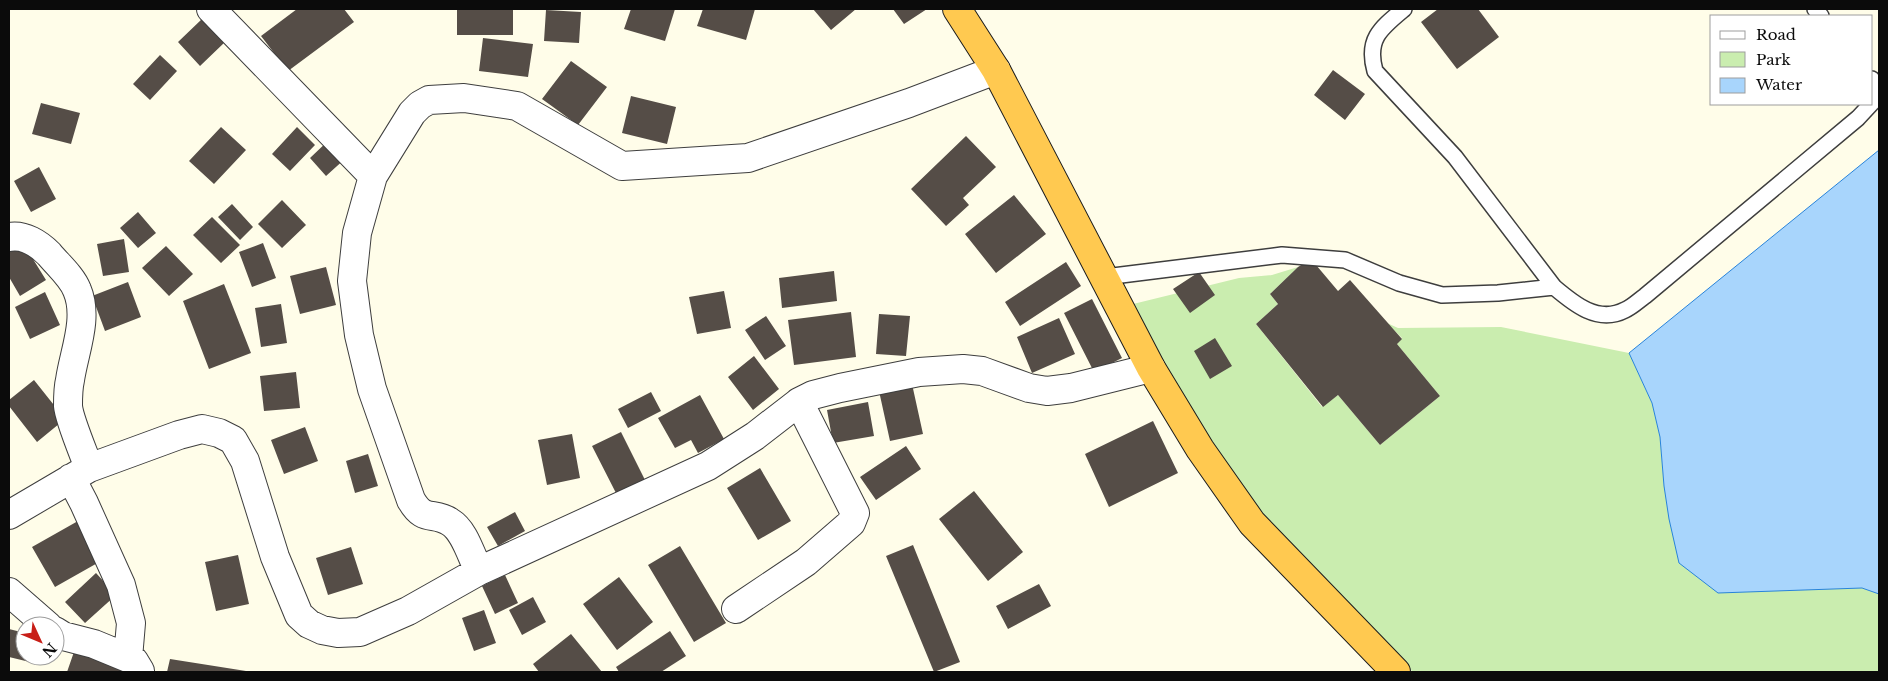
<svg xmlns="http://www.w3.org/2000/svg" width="1888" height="681" viewBox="0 0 1888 681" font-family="'Libre Baskerville',serif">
  <rect width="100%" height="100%" fill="#fffde9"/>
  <path fill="#caedaf" d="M 1298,267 L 1270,294 L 1278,304 L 1256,324 L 1322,407 L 1338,395 L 1380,445 L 1440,396 L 1397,344 L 1402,338 L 1387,323 L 1398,328 L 1501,327 L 1629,353 L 1652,403 L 1660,437 L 1664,486 L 1862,588 L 1879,594 L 1879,672 L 1413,672 L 1287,550 L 1204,450 L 1125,306 L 1239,278 L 1272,275 Z"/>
  <path fill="#a8d5fc" stroke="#2883da" d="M 1879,150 L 1879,594 L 1862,588 L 1718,593 L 1679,563 L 1669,519 L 1664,486 L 1660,437 L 1652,403 L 1629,353 Z"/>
  <path fill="#554d47" d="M 297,9 L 344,9 L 354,22 L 288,71 L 261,36 Z
    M 457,9 L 513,9 L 513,35 L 457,35 Z
    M 631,9 L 675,9 L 665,41 L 624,29 Z
    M 703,9 L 755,9 L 746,40 L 697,26 Z
    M 813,9 L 856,9 L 831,30 Z
    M 893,9 L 927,9 L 904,24 Z
    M 1438,9 L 1478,9 L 1499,37 L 1457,69 L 1421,22 Z
    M 546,10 L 581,12 L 579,43 L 544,41 Z
    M 202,19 L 225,42 L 200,66 L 178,42 Z
    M 483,38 L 533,44 L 528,77 L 479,71 Z
    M 160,55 L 177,71 L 150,100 L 133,84 Z
    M 571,61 L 607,87 L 578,125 L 542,99 Z
    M 1333,70 L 1365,94 L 1345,120 L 1314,95 Z
    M 631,96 L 676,107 L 667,144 L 622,133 Z
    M 41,103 L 80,113 L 71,144 L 32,134 Z
    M 221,127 L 246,150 L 214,184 L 189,161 Z
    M 297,127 L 315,145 L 290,171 L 272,154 Z
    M 966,136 L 996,167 L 963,198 L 969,205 L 946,226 L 911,189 Z
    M 330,139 L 347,157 L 326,176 L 310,158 Z
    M 39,167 L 56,199 L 31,212 L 14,181 Z
    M 1014,195 L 1046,234 L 996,273 L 965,234 Z
    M 282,200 L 306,225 L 282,248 L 258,224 Z
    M 232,204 L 253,227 L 240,240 L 218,217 Z
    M 138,212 L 156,233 L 138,248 L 120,228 Z
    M 212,217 L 240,245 L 221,263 L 193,235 Z
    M 124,239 L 129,272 L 103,276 L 97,244 Z
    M 23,243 L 46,280 L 20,296 L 9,277 L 9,252 Z
    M 263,243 L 276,278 L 252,287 L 239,252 Z
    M 166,246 L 193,274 L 169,296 L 142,268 Z
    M 1311,259 L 1338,291 L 1350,280 L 1402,339 L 1397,344 L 1440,396 L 1380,445 L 1338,395 L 1323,407 L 1256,324 L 1278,304 L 1270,294 L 1298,267 Z
    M 1066,262 L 1081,286 L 1020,326 L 1005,302 Z
    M 326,267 L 336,305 L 300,314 L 290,276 Z
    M 834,271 L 837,301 L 782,308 L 779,278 Z
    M 1199,272 L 1215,295 L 1190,313 L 1173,289 Z
    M 128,282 L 141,317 L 105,331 L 92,296 Z
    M 224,284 L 251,353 L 209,369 L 183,301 Z
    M 724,291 L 731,328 L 697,334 L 689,297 Z
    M 45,292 L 60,325 L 30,339 L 15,307 Z
    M 1092,299 L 1122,358 L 1094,372 L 1064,313 Z
    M 281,304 L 287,343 L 261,347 L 255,308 Z
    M 851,312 L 856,357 L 794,365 L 788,320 Z
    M 879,314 L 910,316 L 906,356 L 876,354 Z
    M 766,316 L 786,346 L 765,360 L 745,330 Z
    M 1059,318 L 1075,354 L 1032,373 L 1017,337 Z
    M 1215,338 L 1232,366 L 1210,379 L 1194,351 Z
    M 754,356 L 779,389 L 753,410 L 728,377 Z
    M 296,372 L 300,408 L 264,411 L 260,376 Z
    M 34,380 L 65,419 L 37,442 L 9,406 L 9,400 Z
    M 912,384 L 923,434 L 890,441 L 879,391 Z
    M 651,392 L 661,411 L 628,428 L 618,409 Z
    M 700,395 L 724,439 L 698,453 L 691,440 L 675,448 L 658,418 Z
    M 868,402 L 874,436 L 833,443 L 827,410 Z
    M 1153,421 L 1178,473 L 1109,507 L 1085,454 Z
    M 305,427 L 318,461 L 284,474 L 271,440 Z
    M 621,432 L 645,480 L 617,495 L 592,446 Z
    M 572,434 L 580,478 L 547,485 L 538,440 Z
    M 906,446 L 921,469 L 876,500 L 860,477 Z
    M 368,454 L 378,486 L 355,493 L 346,461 Z
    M 760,468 L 791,521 L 758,540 L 727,488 Z
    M 974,491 L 1023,552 L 988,581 L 939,519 Z
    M 515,512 L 525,531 L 498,546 L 487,527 Z
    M 78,521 L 101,561 L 55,587 L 32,547 Z
    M 913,545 L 960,662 L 934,672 L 886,556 Z
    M 680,546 L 726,623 L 694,642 L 648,565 Z
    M 351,547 L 363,584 L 328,595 L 316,558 Z
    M 238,555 L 249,604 L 216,611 L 205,562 Z
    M 96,573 L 116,595 L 85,623 L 65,602 Z
    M 505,575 L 518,603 L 495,614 L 482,586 Z
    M 619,577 L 653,622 L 617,650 L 583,604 Z
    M 1039,584 L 1051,606 L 1008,629 L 996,606 Z
    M 533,597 L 546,622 L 522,635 L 509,610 Z
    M 484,610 L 496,643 L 474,651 L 462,618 Z
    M 9,629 L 25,633 L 25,656 L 40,656 L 38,664 L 9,657 Z
    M 670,631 L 686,656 L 661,672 L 619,672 L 616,667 Z
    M 571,634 L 602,672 L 539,672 L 533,664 Z
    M 75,649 L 126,666 L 124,672 L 67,672 Z
    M 170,659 L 246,671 L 246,672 L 167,672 Z"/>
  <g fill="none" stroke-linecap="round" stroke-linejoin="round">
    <defs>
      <path id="service" d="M 1815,9 L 1821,16
        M 1872,79 L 1877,89 L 1872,103
        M 1105,277 L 1282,255 L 1345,260 L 1399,283 L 1442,295 L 1498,293 L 1554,287 L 1455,157 L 1375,71 C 1366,39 1381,28 1404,9
        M 1554,287 C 1574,304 1598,324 1625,310 C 1632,307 1638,301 1645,296 L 1858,118 L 1871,104"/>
      <path id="minor" d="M 211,9 L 373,176 L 412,113 L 420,105 L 429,100 L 464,98 L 517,106 L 622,166 L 748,158 L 909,103 L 996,70
        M 373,176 L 357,233 L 352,281 L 359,335 L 372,389 L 411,500 C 424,523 433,511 450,522 C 465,531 471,556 479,571
        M 9,237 C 24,234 39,244 49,254 C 58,265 72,277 77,290 C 89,318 74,352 70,380 C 68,388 68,398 68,406 C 69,419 84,454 89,468
        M 71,478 L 84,503 L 121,585 L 131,623 L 128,658
        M 9,515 L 89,468 L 179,435 L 202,429 L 219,433 L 233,440 L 245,461 L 275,557 L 299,615 L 309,624 L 322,630 L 338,633 L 360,632 L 408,611 L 479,571 L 708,466 L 755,436 L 799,402 L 813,395 L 840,388 L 919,372 L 963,369 L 982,371 L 1029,388 L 1047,391 L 1071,388 L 1151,368
        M 9,592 L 48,626
        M 736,609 L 806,562 L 851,523 L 855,513 L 799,402
        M 55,631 L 63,636 L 94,644 L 128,658 L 134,661 L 140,671"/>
      <path id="trunk" d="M 957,9 L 996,70 L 1151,368 L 1200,449 L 1252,523 L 1396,672"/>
    </defs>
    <use href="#service" stroke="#3e3e3e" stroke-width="18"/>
    <use href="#minor" stroke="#3e3e3e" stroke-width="30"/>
    <use href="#trunk" stroke="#1c1c1c" stroke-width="30"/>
    <use href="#service" stroke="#fff" stroke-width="15"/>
    <use href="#minor" stroke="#fff" stroke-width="28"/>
    <use href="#trunk" stroke="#ffc950" stroke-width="28"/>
  </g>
  <rect width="1888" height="681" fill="none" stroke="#0b0b0b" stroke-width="20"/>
  <rect x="1710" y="15" width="162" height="90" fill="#ffffff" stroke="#9d9d9d"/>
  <rect x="1720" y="31" width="25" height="8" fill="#ffffff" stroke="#9d9d9d"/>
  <text x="1756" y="40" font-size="15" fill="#0b0b0b">Road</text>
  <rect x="1720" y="52" width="25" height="15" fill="#caedaf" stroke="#9d9d9d"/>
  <text x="1756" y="65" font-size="15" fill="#0b0b0b">Park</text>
  <rect x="1720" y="78" width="25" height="15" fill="#a8d5fc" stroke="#9d9d9d"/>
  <text x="1756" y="90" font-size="15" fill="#0b0b0b">Water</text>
  <g transform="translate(40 641) rotate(134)"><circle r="24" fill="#ffffff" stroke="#9d9d9d"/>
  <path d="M0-4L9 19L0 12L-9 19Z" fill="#c81e17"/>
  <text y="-8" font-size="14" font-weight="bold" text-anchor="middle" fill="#0b0b0b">N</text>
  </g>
</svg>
